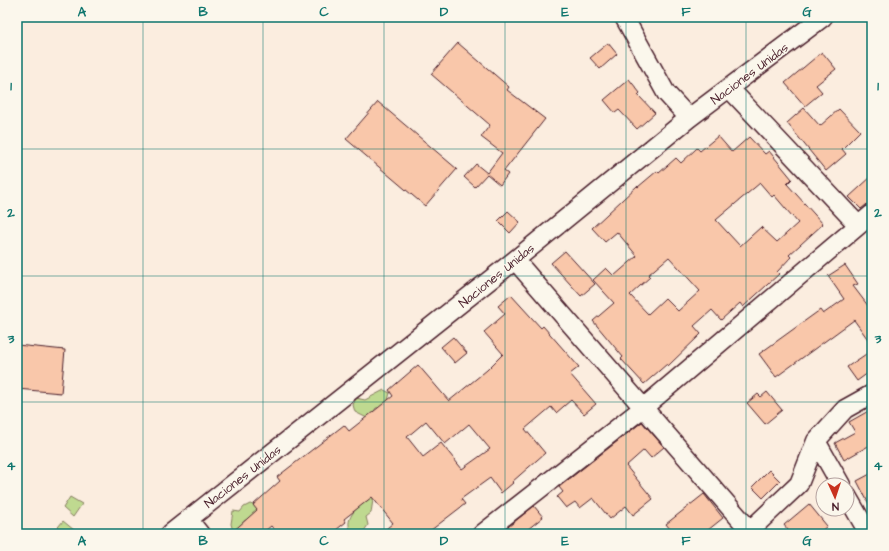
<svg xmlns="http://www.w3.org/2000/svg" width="889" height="551" viewBox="0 0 889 551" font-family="'Architects Daughter',sans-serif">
  <rect width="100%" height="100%" fill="#fbeddf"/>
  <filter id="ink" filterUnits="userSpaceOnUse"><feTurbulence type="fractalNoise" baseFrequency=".025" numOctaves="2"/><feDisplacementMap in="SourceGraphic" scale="8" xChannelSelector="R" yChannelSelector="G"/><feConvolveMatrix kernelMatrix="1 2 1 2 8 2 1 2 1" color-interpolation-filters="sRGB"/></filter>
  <g filter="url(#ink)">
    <path fill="#bfd990" stroke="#847c5e" d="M 384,390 L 390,393 L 386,407 L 376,408 L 370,417 L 367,418 L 355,412 L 353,405 L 356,398 L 365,400 Z
      M 374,493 L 371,513 L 366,517 L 368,525 L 364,531 L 358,532 L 359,534 L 346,534 L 350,529 C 344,515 364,502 374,493 Z
      M 70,497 L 82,504 L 73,517 L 63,508 Z
      M 250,504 L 256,506 L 260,513 L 251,522 L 245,520 L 241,525 L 233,531 L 231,524 L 233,511 L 240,512 L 244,507 Z
      M 63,521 L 74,530 L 70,534 L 57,534 L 54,532 Z"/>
    <path fill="#f9c7aa" stroke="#4a1f2b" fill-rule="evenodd" d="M 458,43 L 509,87 L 507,90 L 545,119 L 504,171 L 508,174 L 500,185 L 487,174 L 475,187 L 464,177 L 476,164 L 487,173 L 502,153 L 481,137 L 490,125 L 431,74 Z
      M 608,43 L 617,54 L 600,69 L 590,58 Z
      M 822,52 L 836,69 L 816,85 L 822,92 L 805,106 L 785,83 Z
      M 629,79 L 640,93 L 638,95 L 655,113 L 637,129 L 619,110 L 615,113 L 604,100 Z
      M 378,102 L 457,169 L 425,206 L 346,139 Z
      M 804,108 L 820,126 L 839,109 L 860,131 L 842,149 L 846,154 L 826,171 L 787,123 Z
      M 718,136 L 732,152 L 749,137 L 765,154 L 769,151 L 792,179 L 787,184 L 823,224 L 789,255 L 791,257 L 777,272 L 779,274 L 743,307 L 740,303 L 721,320 L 712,310 L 694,326 L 701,334 L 668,366 L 667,364 L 644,384 L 621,359 L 623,357 L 593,321 L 614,303 L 593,280 L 606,268 L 614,276 L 637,256 L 617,232 L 605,242 L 592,228 L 637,186 L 638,187 L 657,171 L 659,173 L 676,158 L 681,163 L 697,148 L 700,151 ZM 760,183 L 772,197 L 774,195 L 798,223 L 777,242 L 761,227 L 740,246 L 716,220 ZM 669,257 L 700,291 L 678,311 L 665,298 L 648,314 L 630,295 L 650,277 L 648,275 Z
      M 872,176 L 872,200 L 861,209 L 849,197 Z
      M 508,211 L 520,222 L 510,233 L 498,221 Z
      M 565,251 L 595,284 L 581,296 L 551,263 Z
      M 845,265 L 858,284 L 853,286 L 872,311 L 872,345 L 854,320 L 776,377 L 759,354 L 820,310 L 823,314 L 844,299 L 828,276 Z
      M 511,295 L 541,328 L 543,326 L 579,367 L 570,374 L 596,404 L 584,414 L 571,400 L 556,413 L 551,407 L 525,429 L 545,453 L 512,482 L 513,483 L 501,493 L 490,478 L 461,499 L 465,504 L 426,534 L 380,534 L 393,523 L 372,497 L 344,519 L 346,522 L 331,534 L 278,534 L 271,526 L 261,534 L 230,534 L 257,510 L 253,505 L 280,481 L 277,477 L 344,425 L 349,431 L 393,396 L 389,390 L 418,365 L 449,401 L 487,370 L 503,354 L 484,332 L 505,314 L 498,306 ZM 426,421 L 445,444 L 469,424 L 490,449 L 462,469 L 441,443 L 423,457 L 407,437 Z
      M 453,337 L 467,353 L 455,363 L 441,347 Z
      M 17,345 L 65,350 L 61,393 L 17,389 Z
      M 872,350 L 872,370 L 857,381 L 847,367 Z
      M 767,392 L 782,410 L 765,424 L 747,403 L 758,394 L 761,397 Z
      M 872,409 L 872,444 L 844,460 L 835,443 L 855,432 L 849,422 Z
      M 642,422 L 664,447 L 651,458 L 644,450 L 626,466 L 653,499 L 633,515 L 626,506 L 610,519 L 593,498 L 580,508 L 575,502 L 566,508 L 557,497 L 563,492 L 559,487 Z
      M 769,470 L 780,481 L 763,498 L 752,487 Z
      M 872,473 L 872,510 L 857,481 Z
      M 704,494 L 723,518 L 703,534 L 674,534 L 666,524 Z
      M 809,504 L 827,526 L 818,534 L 791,534 L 784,525 Z
      M 534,506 L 543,517 L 522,534 L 499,534 Z"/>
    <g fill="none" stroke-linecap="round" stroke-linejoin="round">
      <defs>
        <path id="minor" d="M 624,17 L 666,93 L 689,118
          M 729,88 L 858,225
          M 515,260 L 753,534
          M 816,441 L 841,485
          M 847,496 L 869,534
          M 188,519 L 200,534
          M 170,534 L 515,260 L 689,118 L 823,17
          M 482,534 L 643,408 L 872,214
          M 746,534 L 799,484 L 816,441 L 845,409 L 872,394"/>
      </defs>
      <use href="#minor" stroke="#4a1f2b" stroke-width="21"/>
      <use href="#minor" stroke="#fbf7ec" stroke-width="18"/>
    </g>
  </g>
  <path fill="none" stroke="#0f766e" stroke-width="1" stroke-opacity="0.55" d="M 143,17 L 143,534M 263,17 L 263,534M 384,17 L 384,534M 505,17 L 505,534M 626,17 L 626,534M 746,17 L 746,534M 17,149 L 872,149M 17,276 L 872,276M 17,402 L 872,402"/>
  <g text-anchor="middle" stroke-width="3" stroke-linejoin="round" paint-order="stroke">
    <g font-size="13" fill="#4a1f2b" stroke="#fbf7ec">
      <text transform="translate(749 73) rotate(-37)" y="5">Naciones Unidas</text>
      <text transform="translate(496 275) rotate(-39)" y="5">Naciones Unidas</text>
      <text transform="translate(242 476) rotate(-38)" y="5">Naciones Unidas</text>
    </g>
  </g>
  <rect width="889" height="551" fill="none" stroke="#fbf7ec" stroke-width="44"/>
  <g transform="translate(835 497) rotate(177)"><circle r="19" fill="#fbf7ec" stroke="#b4a19f"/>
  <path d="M0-3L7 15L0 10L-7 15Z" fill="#c8321e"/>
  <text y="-6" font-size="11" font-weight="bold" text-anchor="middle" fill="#4a1f2b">N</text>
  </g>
  <rect x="22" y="22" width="845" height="507" fill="none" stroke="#0f766e" stroke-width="1.5"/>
  <g font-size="13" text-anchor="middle" font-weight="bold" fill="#0f766e">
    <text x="82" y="16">A</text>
    <text x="203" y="16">B</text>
    <text x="324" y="16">C</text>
    <text x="444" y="16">D</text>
    <text x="565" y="16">E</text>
    <text x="686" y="16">F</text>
    <text x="807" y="16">G</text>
    <text x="11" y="90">1</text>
    <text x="878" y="90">1</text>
    <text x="11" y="217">2</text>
    <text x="878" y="217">2</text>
    <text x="11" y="343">3</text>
    <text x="878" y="343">3</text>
    <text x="11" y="470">4</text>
    <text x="878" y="470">4</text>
    <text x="82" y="545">A</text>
    <text x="203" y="545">B</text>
    <text x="324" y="545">C</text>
    <text x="444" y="545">D</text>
    <text x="565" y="545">E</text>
    <text x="686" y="545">F</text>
    <text x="807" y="545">G</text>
  </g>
</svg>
